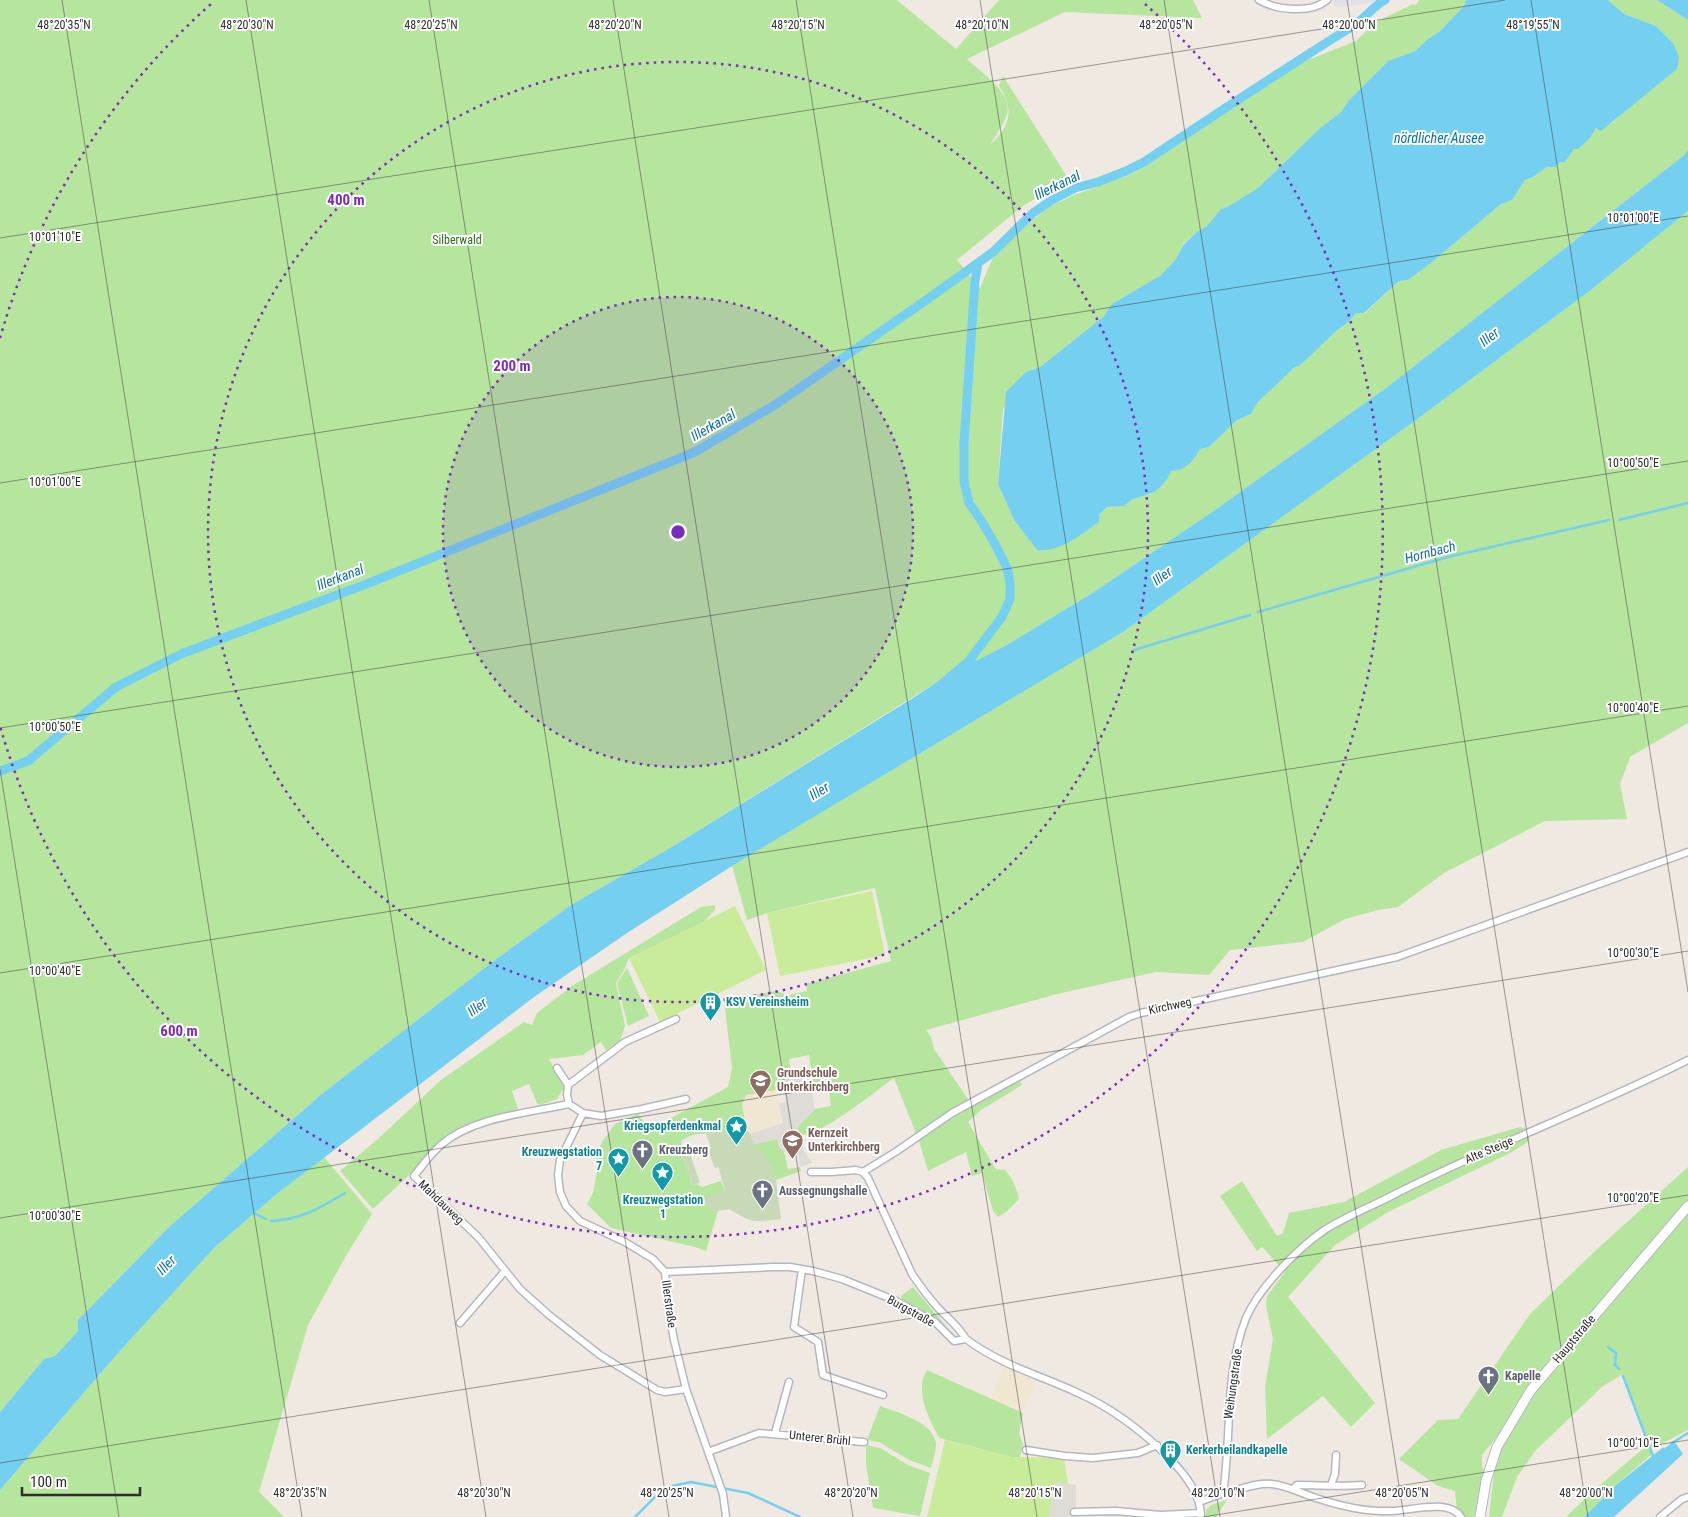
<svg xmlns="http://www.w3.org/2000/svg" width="1688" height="1517" viewBox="0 0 1688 1517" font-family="'Roboto Condensed',sans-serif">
  <rect width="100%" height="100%" fill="#efe9e1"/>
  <path fill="#e3e1e8" d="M 1332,0 L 1391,0 L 1342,7 L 1335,7 Z"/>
  <path fill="#f0e6d1" d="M 772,1064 L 783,1124 L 749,1134 L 746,1128 L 742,1104 L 758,1070 Z
    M 1004,1366 L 1037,1380 L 1023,1413 L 990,1399 Z"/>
  <path fill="#b6e59e" d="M 0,0 L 897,0 L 956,49 L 999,0 L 1193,0 L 1202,18 L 1065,12 L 967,59 C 980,72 1013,92 1007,114 C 1003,126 996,135 990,145 C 1010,127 1015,109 999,86 L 1003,76 L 1068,178 L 1023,206 L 957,260 L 980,288 L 993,257 L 1035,218 L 1051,206 L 1074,195 L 1127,176 L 1146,166 L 1298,64 L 1356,41 L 1376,22 L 1413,4 L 1416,5 L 1419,0 L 1466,0 L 1464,6 L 1440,31 L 1428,39 L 1415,51 L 1388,61 L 1349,100 L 1341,112 L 1319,129 L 1258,188 L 1229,206 L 1221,209 L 1207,226 L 1198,231 L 1183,244 L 1176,259 L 1161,275 L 1112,304 L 1103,317 L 1040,367 L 1026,372 L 1003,409 L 998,484 L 1014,520 L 1037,550 L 1074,539 L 1099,522 L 1099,515 L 1107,507 L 1124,506 C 1131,497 1139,498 1149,494 C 1160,491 1167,480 1171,470 L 1192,461 L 1200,449 L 1209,447 L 1237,420 L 1251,414 L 1257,403 L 1295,367 L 1299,366 C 1311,356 1321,345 1332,335 C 1342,326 1348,325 1356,313 L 1365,313 L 1399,281 L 1432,262 L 1501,204 L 1512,200 L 1525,180 L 1533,177 L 1547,167 L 1556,167 L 1560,162 L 1565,162 L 1574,149 L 1590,138 L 1596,128 L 1612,123 L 1630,105 L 1673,43 L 1656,26 L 1624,14 L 1608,0 L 1657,0 L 1688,20 L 1688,150 L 1683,156 L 1386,388 L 1215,510 L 1094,592 L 1007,645 L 937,682 L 670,848 L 571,905 L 495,960 L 323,1093 L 169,1227 L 78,1320 L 78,1331 L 55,1356 L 44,1359 L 0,1412 Z
    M 1688,211 L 1688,723 L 1630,757 L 1620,784 L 1627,819 L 1545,821 L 1444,873 L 1398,907 L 1378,910 L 1345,919 L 1303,942 L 1230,950 L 1209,975 L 1156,972 L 1057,994 L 926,1030 L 931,1037 L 934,1049 L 968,1099 L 917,1136 L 894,1078 C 878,1089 814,1142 799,1134 L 798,1126 L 815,1109 L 831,1106 L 828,1083 L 813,1084 L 809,1055 L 789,1059 L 792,1079 L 775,1082 L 776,1090 L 746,1095 L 742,1104 L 746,1128 L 692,1135 L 682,1140 L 680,1147 L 692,1185 L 697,1184 L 702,1187 L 721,1181 L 725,1191 L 710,1209 L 718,1211 L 706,1251 L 695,1247 L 611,1228 L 587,1204 L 593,1193 L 597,1172 L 596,1156 L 602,1142 L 615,1124 L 638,1114 L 647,1126 L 662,1123 L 728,1087 L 732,1068 L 724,1000 L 776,991 L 788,995 L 807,991 L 806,984 L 891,961 L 875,888 L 767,913 L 747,920 L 732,866 L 1123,632 L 1416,420 L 1591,290 Z
    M 715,905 L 715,910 L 704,922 L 629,958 L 624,970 L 616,983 L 625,1026 L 620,1041 L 606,1050 L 601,1042 L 583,1055 L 549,1059 L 564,1087 L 557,1099 L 540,1105 L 537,1103 L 529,1084 L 512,1091 L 519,1112 L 475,1122 L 451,1133 L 437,1144 L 408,1176 L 373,1209 L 340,1171 L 379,1138 L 441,1080 L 524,1022 L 532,1025 L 537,1013 L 572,986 L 701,907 Z
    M 627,968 L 649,1016 L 628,1026 L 617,983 Z
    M 1019,1080 L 1022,1085 L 981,1110 L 968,1122 L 994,1166 L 996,1169 L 1005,1170 C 1013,1179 1016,1187 1019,1199 L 1006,1212 L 998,1217 L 993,1211 L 982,1173 L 972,1176 L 966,1152 L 928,1171 L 919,1141 L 954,1116 Z
    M 1520,1127 L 1529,1130 L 1529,1141 L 1512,1152 L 1390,1211 L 1335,1245 L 1288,1297 L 1375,1403 L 1351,1427 L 1323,1396 L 1267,1439 L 1265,1386 L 1273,1339 L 1266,1305 L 1267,1296 L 1285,1272 L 1262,1247 L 1257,1251 L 1220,1196 L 1242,1181 L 1277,1236 L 1283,1233 L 1289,1213 L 1344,1202 L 1441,1150 Z
    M 777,1139 L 779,1147 L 784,1152 L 788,1169 L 800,1167 L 801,1171 L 776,1180 L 770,1166 L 755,1144 Z
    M 324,1157 L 372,1214 L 347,1254 L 308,1325 L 259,1492 L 284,1517 L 0,1517 L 0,1490 L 119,1352 L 215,1247 L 278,1193 Z
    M 1688,1167 L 1688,1430 L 1657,1446 L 1649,1444 L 1652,1454 L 1618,1483 L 1584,1517 L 1566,1517 L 1595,1489 L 1649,1444 L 1623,1374 L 1603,1386 L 1535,1451 L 1517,1477 L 1502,1517 L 1489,1517 L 1498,1435 L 1482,1455 L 1482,1465 L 1484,1475 L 1474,1517 L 1461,1517 L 1457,1511 L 1455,1491 L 1438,1486 L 1399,1459 L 1438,1420 L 1458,1419 L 1530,1314 L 1594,1252 Z
    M 913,1287 L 950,1331 L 948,1332 L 943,1324 L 902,1301 L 901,1296 Z
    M 927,1370 L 1023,1413 L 1019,1433 L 1023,1444 L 1020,1457 L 1011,1457 L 939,1438 C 931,1422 921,1404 922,1385 C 922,1380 925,1374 927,1370 Z
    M 880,1406 C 897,1412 935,1423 936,1444 C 936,1452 933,1460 931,1468 L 909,1460 L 879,1442 L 867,1440 Z
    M 866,1445 L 880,1448 L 908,1465 L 930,1473 L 920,1516 L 873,1508 L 866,1464 Z
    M 1227,1500 L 1216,1517 L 1206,1517 L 1206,1510 L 1211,1505 Z"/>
  <path fill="#c8d9b8" d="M 746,1128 L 770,1166 L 776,1180 L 781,1219 C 753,1222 753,1224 729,1209 L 718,1211 L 710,1209 L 702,1198 L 725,1190 L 718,1166 L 715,1169 L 708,1150 L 711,1149 L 706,1133 Z
    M 687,1145 L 700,1183 L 692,1185 L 680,1147 Z"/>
  <path fill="#c9ec9a" d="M 872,891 L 885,955 L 780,976 L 767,913 Z
    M 735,906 L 766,970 L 660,1022 L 629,958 Z
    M 945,1440 L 1011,1457 L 1064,1458 L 1072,1509 L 1071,1517 L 927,1517 Z"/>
  <path fill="#dfdcd8" d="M 812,1076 L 813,1084 L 811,1085 L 815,1109 L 798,1126 L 799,1133 L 802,1135 L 800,1138 L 803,1149 L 812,1163 L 800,1167 L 797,1150 L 784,1152 L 779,1147 L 777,1139 L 755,1144 L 749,1134 L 783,1123 L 779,1103 L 786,1102 L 782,1081 Z
    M 1054,1482 L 1076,1485 L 1076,1517 L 1049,1517 Z"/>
  <path fill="#75cff0" d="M 1466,0 L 1608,0 L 1624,14 L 1656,26 L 1673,43 L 1679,57 L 1677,69 L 1601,131 L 1596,128 L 1590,138 L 1578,149 L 1574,149 L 1565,162 L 1560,162 L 1556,167 L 1547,167 L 1533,177 L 1525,180 L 1512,200 L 1501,204 L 1432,262 L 1408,280 L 1399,281 L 1364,313 L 1356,313 C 1348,325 1341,326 1332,335 C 1321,345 1311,356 1299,366 L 1295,367 L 1257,403 L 1251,414 L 1237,420 L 1209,447 L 1200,449 C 1192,462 1187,470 1171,471 C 1167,480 1160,491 1149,494 C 1139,498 1131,497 1125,506 L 1107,507 L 1099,515 L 1099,522 C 1080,535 1061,552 1037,550 L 1014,520 L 998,484 L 1006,392 L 1026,372 L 1040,367 L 1103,317 L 1112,304 L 1161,275 L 1176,259 L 1183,245 L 1198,231 L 1207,226 L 1221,209 L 1229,206 L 1258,188 L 1319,129 L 1341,112 L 1349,100 L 1388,61 L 1415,51 L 1428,39 L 1440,31 L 1464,6 Z
    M 1657,0 L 1688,0 L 1688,20 Z
    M 1688,150 L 1688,211 L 1591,290 L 1416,420 L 1123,632 L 732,866 L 627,933 L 534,997 L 278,1193 L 215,1247 L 119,1352 L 0,1490 L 0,1412 L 44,1359 L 55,1356 L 78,1331 L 78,1320 L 169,1227 L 323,1093 L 495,960 L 571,905 L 670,848 L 913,698 L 937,682 L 968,656 L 976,661 L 1007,645 L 1094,592 L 1215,510 L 1386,388 L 1683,156 Z
    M 1674,1441 L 1683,1454 L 1614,1517 L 1587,1517 L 1618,1485 Z"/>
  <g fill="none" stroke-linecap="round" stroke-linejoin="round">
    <path stroke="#75cff0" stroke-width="2.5" d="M 1619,520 L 1688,503
      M 1258,612 L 1448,557 L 1609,520
      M 1134,650 L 1250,615
      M 254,1213 L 266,1219
      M 271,1221 C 300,1220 320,1208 345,1193
      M 1608,1347 L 1616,1353 L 1615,1365 L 1619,1369
      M 1623,1376 L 1653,1456
      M 1672,1443 L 1688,1433
      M 635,1517 L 656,1496 L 672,1486 L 691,1482 L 748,1493 L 800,1517
      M 1586,1517 L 1618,1485 L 1663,1449"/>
    <path stroke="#75cff0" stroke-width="9" d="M 971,668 L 971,658 L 1002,617 L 1010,599 L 1010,582 L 1007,568 L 996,546 L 981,520 L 969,503 L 964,482 L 964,443 L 975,281 L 978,263
      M 0,771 L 28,761 L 116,687 L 181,654 L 369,583 L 695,452 L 778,403 L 932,296 L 993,252 L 1033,213 L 1052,200 L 1075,188 L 1098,182 L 1126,171 L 1144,162 C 1213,116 1282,70 1353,26 C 1365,19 1373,6 1385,0"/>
    <defs>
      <path id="street" d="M 1259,0 C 1276,10 1311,14 1327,0
        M 557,1068 L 568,1085 L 567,1095 L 569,1104 L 583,1113 L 560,1160 L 558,1175 L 560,1192 L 566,1206 L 580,1221 L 625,1242 L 653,1259 L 665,1272 L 668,1307 L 674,1340 L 686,1389 L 723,1494 L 726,1517
        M 568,1085 L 625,1042 L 676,1019
        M 569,1104 C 528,1113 474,1117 442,1144 C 431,1153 423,1165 414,1176 L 478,1237 L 520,1289 L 549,1315 L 600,1355 L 657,1390 L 665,1392 L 686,1389
        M 583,1113 L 601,1116 L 642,1109 L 686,1099
        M 811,1172 L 832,1172 L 856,1170 L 863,1172 L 868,1178 L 912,1274 C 920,1286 929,1298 939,1309 C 949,1319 959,1327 966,1339
        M 863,1172 L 897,1151 L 952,1113 L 1129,1017 L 1141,1013 L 1397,957 L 1688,852
        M 802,1269 L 794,1327 L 818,1342 L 823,1375 L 883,1395
        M 665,1272 L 773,1267 L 790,1267 L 813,1271 L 842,1279 L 894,1300 L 935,1322 L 954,1341 L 966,1339 C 999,1364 1039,1375 1076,1392 C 1112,1408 1144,1432 1172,1461 C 1186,1476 1201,1495 1201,1517
        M 460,1323 L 505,1271
        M 775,1433 L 789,1382
        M 1026,1450 L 1065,1456 L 1093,1458 L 1138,1453 L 1157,1445
        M 708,1452 L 759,1433 L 864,1442
        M 1331,1485 L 1335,1474 L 1336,1455
        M 1294,1488 L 1297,1485 C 1319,1485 1341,1487 1362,1485
        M 1223,1493 C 1239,1491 1255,1482 1272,1484 C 1288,1486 1301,1493 1316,1498 C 1340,1506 1366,1512 1391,1511 C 1410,1511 1449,1498 1461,1517
        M 1199,1502 L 1223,1493 C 1232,1435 1224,1374 1246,1318 C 1259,1288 1296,1250 1323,1231 C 1346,1216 1373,1206 1397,1193 C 1492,1145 1593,1108 1688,1060
        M 1074,1512 L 1116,1511 L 1160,1515 L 1201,1513
        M 1660,1517 L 1682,1499 L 1688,1497"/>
      <path id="secondary" d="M 1480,1517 L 1486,1481 L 1497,1447 L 1531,1390 L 1688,1206"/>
    </defs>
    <use href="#street" stroke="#b4b7c1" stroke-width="9"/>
    <use href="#secondary" stroke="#b4b7c1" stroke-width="11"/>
    <use href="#street" stroke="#fff" stroke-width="6"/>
    <use href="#secondary" stroke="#fff" stroke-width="9"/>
  </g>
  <path fill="none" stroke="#2e2e2e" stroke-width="1" stroke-opacity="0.45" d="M 62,0 L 302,1517M 246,0 L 486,1517M 429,0 L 669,1517M 613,0 L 853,1517M 796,0 L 1037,1517M 980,0 L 1220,1517M 1164,0 L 1404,1517M 1347,0 L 1588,1517M 1531,0 L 1688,992M 0,238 L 1505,0M 0,483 L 1688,216M 0,728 L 1688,461M 0,769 L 119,1517M 0,973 L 1688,706M 0,1218 L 1688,951M 0,1463 L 1688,1195M 1203,1517 L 1688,1440"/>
  <circle cx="678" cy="532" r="235" fill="#7b2cbf" fill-opacity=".12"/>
  <g fill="none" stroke="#7b2cbf" stroke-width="2.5" stroke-dasharray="2.5 5">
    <circle cx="678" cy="532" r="235"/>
    <circle cx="678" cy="532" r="470"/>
    <path d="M0 338A705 705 0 0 1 211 4M1145 4A705 705 0 1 1 0 726"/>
  </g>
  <defs>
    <symbol id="building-pin" viewBox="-11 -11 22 30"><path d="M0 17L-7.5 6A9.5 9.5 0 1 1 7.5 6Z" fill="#0f9aa8" stroke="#fff"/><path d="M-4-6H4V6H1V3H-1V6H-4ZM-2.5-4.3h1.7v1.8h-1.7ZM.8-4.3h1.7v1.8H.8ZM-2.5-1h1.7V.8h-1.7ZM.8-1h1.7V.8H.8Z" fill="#fff"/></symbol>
    <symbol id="school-pin" viewBox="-11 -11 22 30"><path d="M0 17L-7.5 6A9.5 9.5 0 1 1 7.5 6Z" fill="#8d6e63" stroke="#fff"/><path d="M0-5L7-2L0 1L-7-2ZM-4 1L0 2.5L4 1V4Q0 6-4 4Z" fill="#fff"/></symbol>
    <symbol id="sight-pin" viewBox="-11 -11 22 30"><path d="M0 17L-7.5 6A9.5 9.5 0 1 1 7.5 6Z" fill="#0f9aa8" stroke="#fff"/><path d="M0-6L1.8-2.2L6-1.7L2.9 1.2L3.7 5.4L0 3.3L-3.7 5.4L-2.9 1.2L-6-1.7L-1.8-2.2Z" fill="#fff"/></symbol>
    <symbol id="church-pin" viewBox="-11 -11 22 30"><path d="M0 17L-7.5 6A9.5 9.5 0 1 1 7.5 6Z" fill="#6b7280" stroke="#fff"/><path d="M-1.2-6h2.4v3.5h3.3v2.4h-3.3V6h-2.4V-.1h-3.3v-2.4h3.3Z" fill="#fff"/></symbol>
  </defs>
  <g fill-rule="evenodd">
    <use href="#building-pin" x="698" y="990" width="25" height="34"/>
    <use href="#school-pin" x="748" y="1068" width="25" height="34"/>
    <use href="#sight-pin" x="724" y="1114" width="25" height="34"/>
    <use href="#school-pin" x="780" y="1128" width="25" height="34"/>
    <use href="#church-pin" x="630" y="1138" width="25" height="34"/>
    <use href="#sight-pin" x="606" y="1146" width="25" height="34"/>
    <use href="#sight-pin" x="650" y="1160" width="25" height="34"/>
    <use href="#church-pin" x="750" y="1178" width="25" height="34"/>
    <use href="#church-pin" x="1476" y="1364" width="25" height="34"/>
    <use href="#building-pin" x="1158" y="1438" width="25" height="34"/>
  </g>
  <g text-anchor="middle" stroke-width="4" stroke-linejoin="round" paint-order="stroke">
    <g font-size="12" fill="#2c6e1b" stroke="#fff">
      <text x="457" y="244">Silberwald</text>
    </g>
    <g font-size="12" font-weight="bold" fill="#0d838f" stroke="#fff" text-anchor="start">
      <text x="726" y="1006">KSV Vereinsheim</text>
      <text x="721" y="1130" text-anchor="end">Kriegsopferdenkmal</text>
      <text x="602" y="1156" text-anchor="end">Kreuzwegstation<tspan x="602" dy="14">7</tspan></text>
      <text x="663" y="1204" text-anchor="middle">Kreuzwegstation<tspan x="663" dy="14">1</tspan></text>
      <text x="1186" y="1454">Kerkerheilandkapelle</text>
    </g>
    <g font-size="12" fill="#2e2e2e" stroke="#fff">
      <text transform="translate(1170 1006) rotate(-12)" y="4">Kirchweg</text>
      <text transform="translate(1489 1150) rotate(-23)" y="4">Alte Steige</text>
      <text transform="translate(441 1202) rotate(44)" y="4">Mahdauweg</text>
      <text transform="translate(669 1304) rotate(82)" y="4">Illerstraße</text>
      <text transform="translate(911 1311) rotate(29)" y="4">Burgstraße</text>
      <text transform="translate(1574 1339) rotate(-50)" y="4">Hauptstraße</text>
      <text transform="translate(1233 1384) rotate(-82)" y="4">Weihungstraße</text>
      <text transform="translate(820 1438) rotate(6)" y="4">Unterer Brühl</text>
    </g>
    <g font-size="12" font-weight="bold" fill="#785e54" stroke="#fff" text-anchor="start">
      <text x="777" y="1077">Grundschule<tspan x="777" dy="14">Unterkirchberg</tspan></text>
      <text x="808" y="1137">Kernzeit<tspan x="808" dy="14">Unterkirchberg</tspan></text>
    </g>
    <g font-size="12" font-weight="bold" fill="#5b616d" stroke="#fff" text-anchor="start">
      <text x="659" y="1154">Kreuzberg</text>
      <text x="779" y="1195">Aussegnungshalle</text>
      <text x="1505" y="1380">Kapelle</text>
    </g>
    <g font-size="14" font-style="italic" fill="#0d6fa3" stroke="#fff">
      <text x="1439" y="143">nördlicher Ausee</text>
      <text transform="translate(1057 185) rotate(-26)" y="5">Illerkanal</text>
      <text transform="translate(1489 337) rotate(-38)" y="5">Iller</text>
      <text transform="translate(713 425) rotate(-30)" y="5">Illerkanal</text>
      <text transform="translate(1430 552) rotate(-15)" y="5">Hornbach</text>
      <text transform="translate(1162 576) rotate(-36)" y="5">Iller</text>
      <text transform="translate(340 577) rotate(-21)" y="5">Illerkanal</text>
      <text transform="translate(819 791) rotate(-32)" y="5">Iller</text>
      <text transform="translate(477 1007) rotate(-36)" y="5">Iller</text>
      <text transform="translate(166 1265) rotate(-46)" y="5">Iller</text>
    </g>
  </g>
  <g font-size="12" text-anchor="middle" fill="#2e2e2e" stroke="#fff" stroke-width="4" stroke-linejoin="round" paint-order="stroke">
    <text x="64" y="29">48°20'35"N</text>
    <text x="247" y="29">48°20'30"N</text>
    <text x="431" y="29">48°20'25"N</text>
    <text x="615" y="29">48°20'20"N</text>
    <text x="798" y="29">48°20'15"N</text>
    <text x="982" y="29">48°20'10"N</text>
    <text x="1166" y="29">48°20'05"N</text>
    <text x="1349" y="29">48°20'00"N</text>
    <text x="1533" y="29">48°19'55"N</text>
    <text x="1633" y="222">10°01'00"E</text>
    <text x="55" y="241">10°01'10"E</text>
    <text x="1633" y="467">10°00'50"E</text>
    <text x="55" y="486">10°01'00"E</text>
    <text x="1633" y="712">10°00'40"E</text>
    <text x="55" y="731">10°00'50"E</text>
    <text x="1633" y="957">10°00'30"E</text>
    <text x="55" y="975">10°00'40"E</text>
    <text x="1633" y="1202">10°00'20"E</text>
    <text x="55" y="1220">10°00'30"E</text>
    <text x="1633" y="1447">10°00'10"E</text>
    <text x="300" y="1497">48°20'35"N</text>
    <text x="484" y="1497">48°20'30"N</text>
    <text x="667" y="1497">48°20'25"N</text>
    <text x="851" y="1497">48°20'20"N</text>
    <text x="1035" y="1497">48°20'15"N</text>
    <text x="1218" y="1497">48°20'10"N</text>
    <text x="1402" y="1497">48°20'05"N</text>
    <text x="1586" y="1497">48°20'00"N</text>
  </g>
  <circle cx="678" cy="532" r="8" fill="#7b2cbf" stroke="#fff" stroke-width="2.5"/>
  <g font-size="15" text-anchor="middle" font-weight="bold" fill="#7b2cbf" stroke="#fff" stroke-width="4" stroke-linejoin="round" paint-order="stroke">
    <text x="346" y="205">400 m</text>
    <text x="512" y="371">200 m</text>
    <text x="179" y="1036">600 m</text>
  </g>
  <path d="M22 1487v8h118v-8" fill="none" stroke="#2e2e2e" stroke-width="2.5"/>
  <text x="30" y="1487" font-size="15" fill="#2e2e2e" stroke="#ffffff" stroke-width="4" paint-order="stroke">100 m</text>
</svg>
